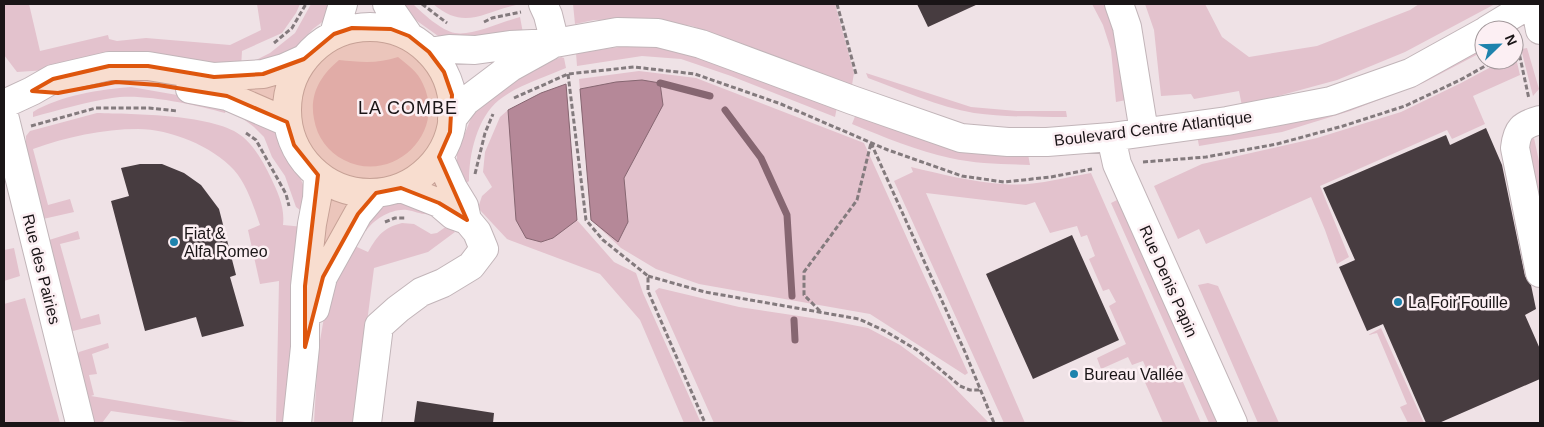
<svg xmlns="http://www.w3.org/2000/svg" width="1544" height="427" viewBox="0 0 1544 427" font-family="Arial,sans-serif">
  <rect width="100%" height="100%" fill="#efe2e6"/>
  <path fill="#e3c2cd" d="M 4,4 L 29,4 L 40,51 L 108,35 L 109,39 L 117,41 L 146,38 L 230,45 L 261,30 L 257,4 L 300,4 L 296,13 L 282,33 L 242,51 L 241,68 L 47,70 L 17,72 L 4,55 Z
    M 311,4 L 336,4 L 326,19 L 313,29 L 288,56 L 250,67 L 254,61 L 270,53 L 295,33 Z
    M 401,4 L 413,4 C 422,13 442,31 455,33 C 473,36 501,22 520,17 L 523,33 L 480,43 L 441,38 L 410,16 Z
    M 433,4 L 516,4 L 516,5 C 482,12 465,31 433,4 Z
    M 573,4 L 835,4 L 854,73 L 852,85 L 692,26 L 644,19 L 594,20 L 575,24 Z
    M 1092,4 L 1108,4 L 1114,16 L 1126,100 L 1116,102 L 1111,50 L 1103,25 Z
    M 1145,4 L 1205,4 L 1222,37 L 1249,57 L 1317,46 L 1410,10 L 1419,4 L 1495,4 L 1405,52 L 1337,80 L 1242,106 L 1239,91 L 1194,99 L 1191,94 L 1161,96 L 1154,30 Z
    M 1484,39 L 1484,51 L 1423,83 L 1350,111 L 1282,132 L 1199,146 L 1197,135 Z
    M 619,47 L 667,47 L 719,58 L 837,107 L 835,117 L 731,76 L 681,59 L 642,56 L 577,66 L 576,53 Z
    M 1527,48 L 1539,89 L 1533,96 L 1521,49 Z
    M 1515,54 L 1520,75 L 1473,96 L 1485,124 L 1452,139 L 1447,130 L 1320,186 L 1349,257 L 1337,264 L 1325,230 L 1311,197 L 1206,244 L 1199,229 L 1178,239 L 1154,186 L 1202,164 L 1317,138 L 1401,112 L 1461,83 L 1504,60 L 1514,60 Z
    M 398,57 C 408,65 418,72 423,84 C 447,134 392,185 344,160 C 328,152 317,137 314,119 C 309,94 321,75 339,60 C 359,62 378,64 398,57 Z
    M 561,57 L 564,58 L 566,68 C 545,77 516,86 499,100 C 477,118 469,154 469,181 L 465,184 L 457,167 L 457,153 L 477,103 L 523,73 Z
    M 639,71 L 696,78 L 864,143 L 968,373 L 965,375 L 870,314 L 699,284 L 656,269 L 621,248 L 591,220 L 579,79 Z
    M 866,73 L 971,107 L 1017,111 L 1066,111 L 1067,117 C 1036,117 1005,117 974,113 C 939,107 901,90 868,78 Z
    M 566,84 L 577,220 L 614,262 L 636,273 L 643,293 L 701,423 L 684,423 L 640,320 L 600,274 L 507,239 L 478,208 L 482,196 L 492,187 L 483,172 L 485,152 L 500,117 L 508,110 Z
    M 131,87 L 229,104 L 225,113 C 195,105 143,93 112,98 C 85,102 59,110 33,117 L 33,112 C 58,96 102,89 131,87 Z
    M 244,109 L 274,130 L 282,148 L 299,174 L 306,193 L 307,208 L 300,210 L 296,207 L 285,176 L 272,157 L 264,137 L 254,127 L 242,118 Z
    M 97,113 C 132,114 217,114 243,137 C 255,147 264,163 271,178 C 278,193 285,207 283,225 L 304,227 L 287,423 L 276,423 L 279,281 L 260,284 L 248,230 L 260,225 C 254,207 247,185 234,170 C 212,146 170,129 138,129 C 103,129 66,137 33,149 L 48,205 L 70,199 L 74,212 L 43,219 L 26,148 L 26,136 L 30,131 Z
    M 856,114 L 1028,154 L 1030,165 C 1003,164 977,164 950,158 C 917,151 884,137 852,124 Z
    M 1534,138 L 1540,166 L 1540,204 L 1527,142 Z
    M 911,167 C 941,174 972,182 1003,184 C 1032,187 1062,178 1091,173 L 1201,423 L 1163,423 L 1144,380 L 1150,377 L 1143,361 L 1132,365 L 1128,357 L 1101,369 L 1097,358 L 1126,344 L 1109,306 L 1116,302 L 1109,289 L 1103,291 L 1089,259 L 1095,256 L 1087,235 L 1081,237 L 1077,226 L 1050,233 L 1035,202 L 1026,205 L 926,193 L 1025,423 L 1004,423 L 894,181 L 913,172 Z
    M 1121,198 L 1217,423 L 1209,423 L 1111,203 Z
    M 412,200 L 430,214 C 421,215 415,211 407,210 C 392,208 373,220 366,231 L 355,227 L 379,206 L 392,203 Z
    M 402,223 L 414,224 L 431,234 L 437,233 L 447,226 L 455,232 L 428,252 L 374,268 L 354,423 L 314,423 L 318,352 L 330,283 L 348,243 L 368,252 C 378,235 383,228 402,223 Z
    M 78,231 L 80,239 L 60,244 L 81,319 L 99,314 L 101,324 L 73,331 L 69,329 L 48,242 L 49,240 Z
    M 14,248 L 20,276 L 4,281 L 4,250 Z
    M 1208,283 L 1218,286 L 1279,423 L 1258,423 L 1198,285 Z
    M 659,288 L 739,307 L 832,321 L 868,328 L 900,345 L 946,379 L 989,423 L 714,423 L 655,291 Z
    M 25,298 L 60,423 L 4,423 L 4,304 Z
    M 1381,328 L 1424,423 L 1408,423 L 1400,407 L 1407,404 L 1377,333 L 1368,335 Z
    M 108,343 L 109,348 L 92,354 L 97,374 L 89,375 L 94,395 L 91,396 L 251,423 L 194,423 L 111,411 L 102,423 L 85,423 L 78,394 L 88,395 L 77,356 L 79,352 Z"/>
  <path fill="#b58898" stroke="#866671" d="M 642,80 L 660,83 L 663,105 L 624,178 L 628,222 L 618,242 L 591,220 L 580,89 L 616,82 Z
    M 566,84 L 577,220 L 553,238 L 541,242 L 526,238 L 516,220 L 508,110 L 541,93 Z"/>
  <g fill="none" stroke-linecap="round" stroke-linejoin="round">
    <path stroke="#866671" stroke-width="7" d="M 660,83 L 710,96
      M 725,110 L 761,158 L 787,215 L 792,296
      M 794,320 L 795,340"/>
  </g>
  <path fill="#473c40" d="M 917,4 L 978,4 L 928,27 Z
    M 1486,128 L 1502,165 L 1525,276 L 1531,285 L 1536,309 L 1525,315 L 1540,349 L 1540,379 L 1439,423 L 1426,423 L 1383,324 L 1367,331 L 1339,267 L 1355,260 L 1323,188 L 1446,135 L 1450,145 Z
    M 140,164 L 162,164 L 184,173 L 201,185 L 219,209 L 236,275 L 230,277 L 244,326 L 202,337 L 196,317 L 145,331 L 111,201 L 129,196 L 121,168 Z
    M 1072,235 L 1119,340 L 1033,379 L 986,274 Z
    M 417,401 L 494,413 L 493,423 L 414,423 Z"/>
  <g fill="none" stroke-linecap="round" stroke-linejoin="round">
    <defs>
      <path id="minor" d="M 387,4 L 409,36
        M 543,4 L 548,15 L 555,43
        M 1119,4 L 1127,27 L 1144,132
        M 1535,4 L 1540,30
        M287 110a83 83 0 1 1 166 0a83 83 0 1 1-166 0Z
        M 1487,30 L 1530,4
        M 334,34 L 343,4
        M 429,52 L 449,49 L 475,50 L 510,45 L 555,43 L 617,32 L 658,33 L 701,44 L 852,100 L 961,138 L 1008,142 L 1047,142 L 1111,137 L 1227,121 L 1331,101 L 1410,73 L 1484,32
        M 190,89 L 227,96 L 287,122
        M 4,104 L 32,91 L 53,79 L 109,66 L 148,66 L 214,77 L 263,74 L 284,68 L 304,59
        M 4,115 L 80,423
        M 452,119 L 466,101 L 511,67 L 549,46
        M 1540,120 C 1522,125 1517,129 1515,148 L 1540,273
        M 1111,137 L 1117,164 L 1233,423
        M 439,157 L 453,188 L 464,206 L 467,220
        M 315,309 L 323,277 L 358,214 L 376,193
        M 297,423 L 305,347 L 305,286 L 312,224 L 317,198 L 318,175
        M 367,423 L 379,326 L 398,309 L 421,292 L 443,283 L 471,266 L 484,249 L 477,232 L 467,220 L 453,215 L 439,203 L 401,188"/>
    </defs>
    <use href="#minor" stroke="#c2b5b9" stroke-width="30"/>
    <path stroke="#837a7d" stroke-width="3" stroke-dasharray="5 2.5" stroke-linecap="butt" d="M 422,4 L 447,23
      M 837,4 L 856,74
      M 484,22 L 492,18 L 521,12
      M 274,43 L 292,28 L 306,4
      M 1518,48 L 1529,99
      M 568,74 L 586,220 L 603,240 L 648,276 L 648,291 L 705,423
      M 514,98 L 568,74 L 634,67 L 695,74 L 781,104 L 888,150 L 962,176 L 1004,182 L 1051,177 L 1092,169
      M 31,126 L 96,108 L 149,108 L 177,111
      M 246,133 L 256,140 L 286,194 L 289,206
      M 871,143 L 965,352 L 994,423
      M 1143,162 L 1206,157 L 1277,144 L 1343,126 L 1405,106 L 1460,80 L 1496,60
      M 475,174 L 485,133 L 493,114
      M 385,222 L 395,218 L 405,218
      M 648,276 L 705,292 L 859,319 L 885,331 L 917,350 L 960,386 L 970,390 L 980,390
      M 820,311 L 804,295 L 804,272 L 857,200 L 871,143"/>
    <use href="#minor" stroke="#fff" stroke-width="28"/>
  </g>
  <path fill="#de560d" fill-opacity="0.2" stroke="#de560d" stroke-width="4" stroke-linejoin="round" d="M 352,28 L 391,29 L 409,36 L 429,52 L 444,72 L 452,95 L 450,132 L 439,157 L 467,220 L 439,203 L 401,188 L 376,193 L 358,214 L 323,277 L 305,347 L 305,286 L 318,175 L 294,145 L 287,122 L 227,96 L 158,85 L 116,82 L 58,93 L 32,91 L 53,79 L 109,66 L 148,66 L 214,77 L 263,74 L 304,59 L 334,34 Z"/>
  <g fill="#1e83ad" stroke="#fceff3" stroke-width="2">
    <circle cx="174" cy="242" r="5"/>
    <circle cx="1398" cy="302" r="5"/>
    <circle cx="1074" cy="374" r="5"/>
  </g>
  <g text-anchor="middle" stroke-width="5" stroke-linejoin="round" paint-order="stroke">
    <g font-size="16" fill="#1a1517" stroke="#fceff3">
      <text transform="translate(1153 128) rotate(-7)" y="6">Boulevard Centre Atlantique</text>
      <text transform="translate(42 269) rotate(76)" y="6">Rue des Pairies</text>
      <text transform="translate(1169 281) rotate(66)" y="6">Rue Denis Papin</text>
    </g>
    <g font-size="16" fill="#1a1517" stroke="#fceff3" text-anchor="start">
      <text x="184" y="239">Fiat &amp;<tspan x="184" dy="18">Alfa Romeo</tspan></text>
      <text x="1408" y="308">La Foir'Fouille</text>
      <text x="1084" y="380">Bureau Vallée</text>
    </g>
    <g font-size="18" letter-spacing="1" fill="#1a1517" stroke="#fceff3">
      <text x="408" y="114">LA COMBE</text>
    </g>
  </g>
  <rect width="1544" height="427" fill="none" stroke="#1a1517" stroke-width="10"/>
  <g transform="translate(1499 45) rotate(67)"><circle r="24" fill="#fceff3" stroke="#a2989b"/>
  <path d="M0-4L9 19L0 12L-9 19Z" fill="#1e83ad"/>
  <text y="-8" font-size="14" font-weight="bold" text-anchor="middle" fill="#1a1517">N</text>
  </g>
</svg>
